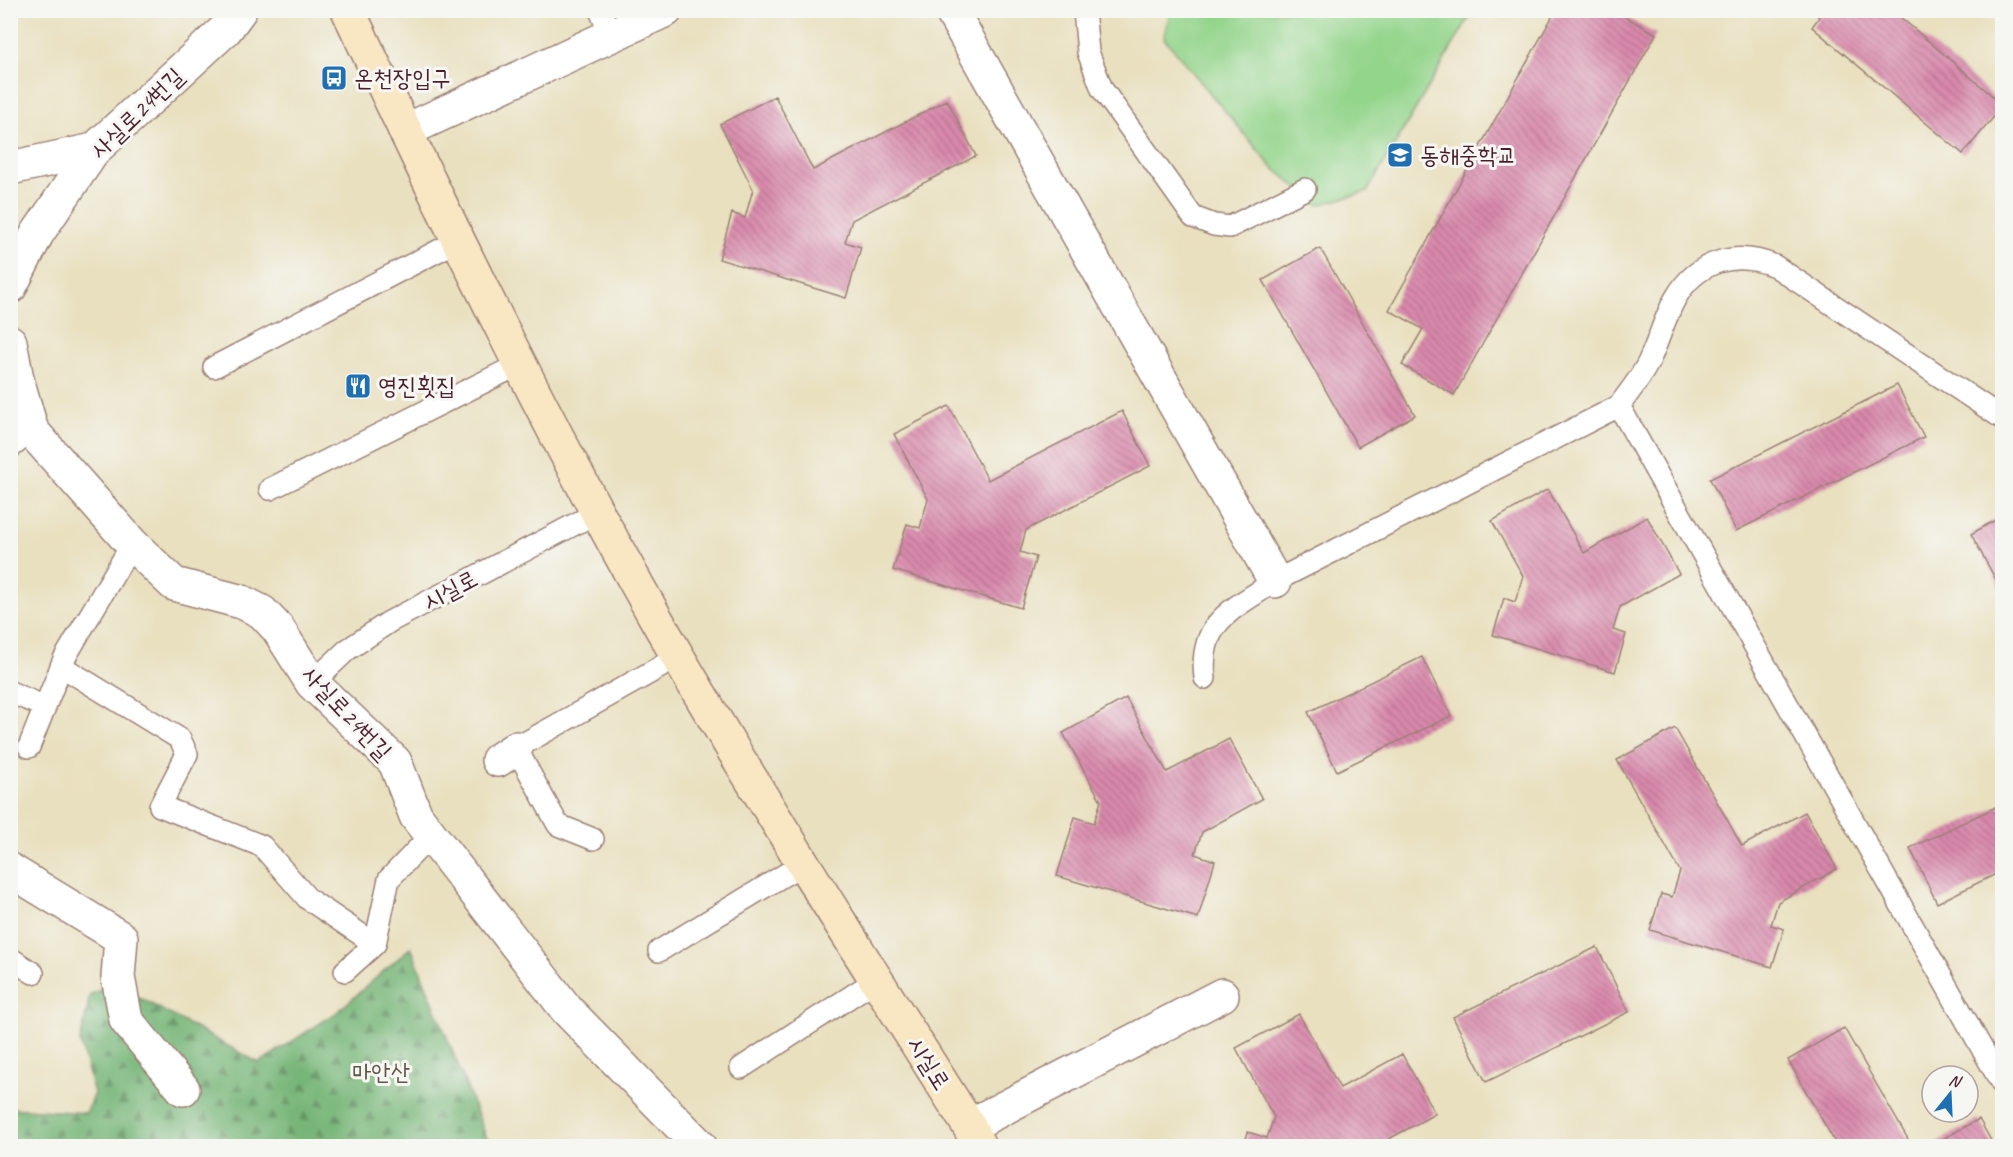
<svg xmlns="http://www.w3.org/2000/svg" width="2013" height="1157" viewBox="0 0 2013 1157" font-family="Caveat,'Poor Story',sans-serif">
  <defs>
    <pattern id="forest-firs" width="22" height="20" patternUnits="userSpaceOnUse" patternTransform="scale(1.5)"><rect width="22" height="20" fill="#77b678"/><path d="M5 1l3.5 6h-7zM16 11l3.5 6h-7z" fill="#649363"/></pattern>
    <pattern id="building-back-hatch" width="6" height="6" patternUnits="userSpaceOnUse" patternTransform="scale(1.5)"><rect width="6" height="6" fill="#d989ac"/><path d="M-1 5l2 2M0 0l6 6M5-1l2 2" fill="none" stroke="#b26f8c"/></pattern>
  </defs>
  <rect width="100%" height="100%" fill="#f6f6f2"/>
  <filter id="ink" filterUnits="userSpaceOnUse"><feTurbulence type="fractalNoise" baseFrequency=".0167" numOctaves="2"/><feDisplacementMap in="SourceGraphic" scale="12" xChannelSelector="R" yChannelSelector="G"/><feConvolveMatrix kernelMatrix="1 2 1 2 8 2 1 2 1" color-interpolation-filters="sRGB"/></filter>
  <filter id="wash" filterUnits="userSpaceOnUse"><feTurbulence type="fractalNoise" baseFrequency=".008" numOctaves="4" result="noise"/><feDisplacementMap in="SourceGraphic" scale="24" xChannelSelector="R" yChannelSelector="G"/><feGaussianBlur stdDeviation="1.35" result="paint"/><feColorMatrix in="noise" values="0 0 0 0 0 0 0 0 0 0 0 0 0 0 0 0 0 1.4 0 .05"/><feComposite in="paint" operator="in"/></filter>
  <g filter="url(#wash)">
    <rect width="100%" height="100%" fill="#e9e0bf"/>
    <path fill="url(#forest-firs)" stroke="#606a52" stroke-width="1.5" d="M 411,947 L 490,1146 L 11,1146 L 10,1108 L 86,1113 L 94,1093 L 80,1042 L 90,995 L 113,983 L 259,1063 L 336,1013 Z"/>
    <path fill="#94d58c" stroke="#6f7a5c" stroke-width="1.5" d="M 1170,11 L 1473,11 L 1367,192 L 1318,205 L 1271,166 L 1164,38 Z"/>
    <g id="blocks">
      <path fill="url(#building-back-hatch)" d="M 1556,10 L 1613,10 L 1656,34 L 1454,395 L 1402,365 L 1423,329 L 1389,310 Z
        M 1811,10 L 1892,10 L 2002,104 L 2002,107 L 1963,154 L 1812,27 L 1819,17 Z
        M 775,96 L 813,170 L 947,100 L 976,156 L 852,220 L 845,242 L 861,247 L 846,298 L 719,259 L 732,213 L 745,218 L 753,189 L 720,124 Z
        M 1320,248 L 1415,415 L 1358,447 L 1263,280 Z
        M 1897,385 L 1924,437 L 1736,531 L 1710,479 Z
        M 949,406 L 988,480 L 1122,411 L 1150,466 L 1026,530 L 1020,552 L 1036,557 L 1021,608 L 893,570 L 907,524 L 920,528 L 928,499 L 894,434 Z
        M 1548,489 L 1584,553 L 1647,517 L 1679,574 L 1620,607 L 1613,630 L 1626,634 L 1615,672 L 1493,635 L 1504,598 L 1515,602 L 1523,576 L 1492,521 Z
        M 2002,516 L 2002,591 L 1971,534 Z
        M 1422,657 L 1451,716 L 1337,771 L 1308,712 Z
        M 1126,698 L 1167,772 L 1229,739 L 1262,799 L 1202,832 L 1195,854 L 1215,861 L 1198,918 L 1057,876 L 1075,817 L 1094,823 L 1101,801 L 1063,733 Z
        M 1675,728 L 1742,846 L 1805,812 L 1837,869 L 1778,902 L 1771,925 L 1784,929 L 1772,967 L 1650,930 L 1661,894 L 1672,897 L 1680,871 L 1617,760 Z
        M 2002,804 L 2002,871 L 1937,903 L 1910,848 Z
        M 1597,947 L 1629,1012 L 1486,1082 L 1453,1017 Z
        M 1299,1014 L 1340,1088 L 1402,1054 L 1435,1114 L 1376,1146 L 1244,1146 L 1248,1132 L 1267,1138 L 1274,1117 L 1236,1048 Z
        M 1844,1028 L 1912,1146 L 1837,1146 L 1788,1060 Z
        M 1979,1119 L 1994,1146 L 1930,1146 Z"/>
    </g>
  </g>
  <g filter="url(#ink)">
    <use href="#blocks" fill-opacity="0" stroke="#9a8075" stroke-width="1.5"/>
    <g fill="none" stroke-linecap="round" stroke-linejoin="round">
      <defs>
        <path id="service" d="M 600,10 L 611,37
          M 1084,10 L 1088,52 L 1102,89 L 1193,217 L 1214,225 L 1230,227 L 1305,189
          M 214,367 L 459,240
          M 1619,406 C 1629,392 1640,379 1648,363 C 1658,343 1664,319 1675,299 C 1697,260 1736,250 1775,266 L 2002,418
          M 10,448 L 32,431
          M 270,489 L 520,364
          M 61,666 L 180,739 L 187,754 L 160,806 L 262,846 L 308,899 L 375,944
          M 1205,678 C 1198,621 1234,609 1275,581 L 1619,406 L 2002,1084
          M 312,683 L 347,650 L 389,622 L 598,512
          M 10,692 L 45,707
          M 29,747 L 64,659 L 132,544
          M 593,839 L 558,825 L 516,748 L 678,657
          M 375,944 L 389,879 L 431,835
          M 659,951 L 804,863
          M 10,958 L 33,973
          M 345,971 L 375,944
          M 741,1068 L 876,980"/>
        <path id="minor" d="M 951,10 L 1275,581
          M 405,131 L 666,10
          M 10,168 L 94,150
          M 10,287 L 37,234 L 94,150 L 226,29 L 240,10
          M 10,342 L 17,379 L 32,431 L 132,544 L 174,584 L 242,602 L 262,612 L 278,629 L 312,683 L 395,762 L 416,816 L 567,1010 L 700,1146
          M 498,760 L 516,748
          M 10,870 L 121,938 L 118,977 L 126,1020 L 183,1089
          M 969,1126 L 1222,995"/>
        <path id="secondary" d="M 348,10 C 451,229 557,448 678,657 C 771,816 871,971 969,1126 L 979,1146"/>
      </defs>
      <use href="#service" stroke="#9a8075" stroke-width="24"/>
      <use href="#minor" stroke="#9a8075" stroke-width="36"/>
      <use href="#secondary" stroke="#9a8075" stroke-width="36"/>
      <use href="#service" stroke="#fff" stroke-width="21"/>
      <use href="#minor" stroke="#fff" stroke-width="33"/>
      <use href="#secondary" stroke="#f9e7c3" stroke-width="33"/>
    </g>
  </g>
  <defs>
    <symbol id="bus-square" viewBox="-11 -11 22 22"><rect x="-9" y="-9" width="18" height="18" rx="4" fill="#1f6fb2" stroke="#f6f6f2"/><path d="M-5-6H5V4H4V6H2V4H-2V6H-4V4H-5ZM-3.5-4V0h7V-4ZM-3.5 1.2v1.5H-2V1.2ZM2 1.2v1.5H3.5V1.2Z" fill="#fff"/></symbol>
    <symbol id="school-square" viewBox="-11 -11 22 22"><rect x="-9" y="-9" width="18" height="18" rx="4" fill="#1f6fb2" stroke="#f6f6f2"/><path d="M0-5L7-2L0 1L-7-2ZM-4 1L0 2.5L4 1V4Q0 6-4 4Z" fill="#fff"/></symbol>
    <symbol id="restaurant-square" viewBox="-11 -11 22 22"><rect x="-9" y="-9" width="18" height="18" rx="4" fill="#1f6fb2" stroke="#f6f6f2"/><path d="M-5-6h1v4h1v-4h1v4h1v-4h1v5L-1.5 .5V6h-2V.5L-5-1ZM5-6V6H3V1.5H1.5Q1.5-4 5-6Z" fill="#fff"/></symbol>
  </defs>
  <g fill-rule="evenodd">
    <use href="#bus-square" x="319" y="63" width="30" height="30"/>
    <use href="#school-square" x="1385" y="140" width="30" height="30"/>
    <use href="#restaurant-square" x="343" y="371" width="30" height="30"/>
  </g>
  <g text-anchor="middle" stroke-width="6" stroke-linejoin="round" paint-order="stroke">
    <g font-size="24" fill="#4a1f2b" stroke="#f6f6f2" text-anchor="start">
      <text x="354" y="86">온천장입구</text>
      <text x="1420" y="163">동해중학교</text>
      <text x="378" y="394">영진횟집</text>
    </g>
    <g font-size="24" fill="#4a1f2b" stroke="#f6f6f2">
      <text transform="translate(137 113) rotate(-44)" y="8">사실로24번길</text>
      <text transform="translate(450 590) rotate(-28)" y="8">시실로</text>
      <text transform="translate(347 713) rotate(47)" y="8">사실로24번길</text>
      <text transform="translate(929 1063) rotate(58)" y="8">시실로</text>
    </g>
    <g font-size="24" fill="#605648" stroke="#f6f6f2">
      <text x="381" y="1080">마안산</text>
    </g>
  </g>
  <rect width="2013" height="1157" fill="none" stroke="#f6f6f2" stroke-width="36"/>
  <g transform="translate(1950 1094) rotate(18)"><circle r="28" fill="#f6f6f2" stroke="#b1a0a2" stroke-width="1.5"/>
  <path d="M0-4.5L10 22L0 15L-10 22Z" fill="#1f6fb2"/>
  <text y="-9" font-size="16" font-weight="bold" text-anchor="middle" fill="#4a1f2b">N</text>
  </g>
</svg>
